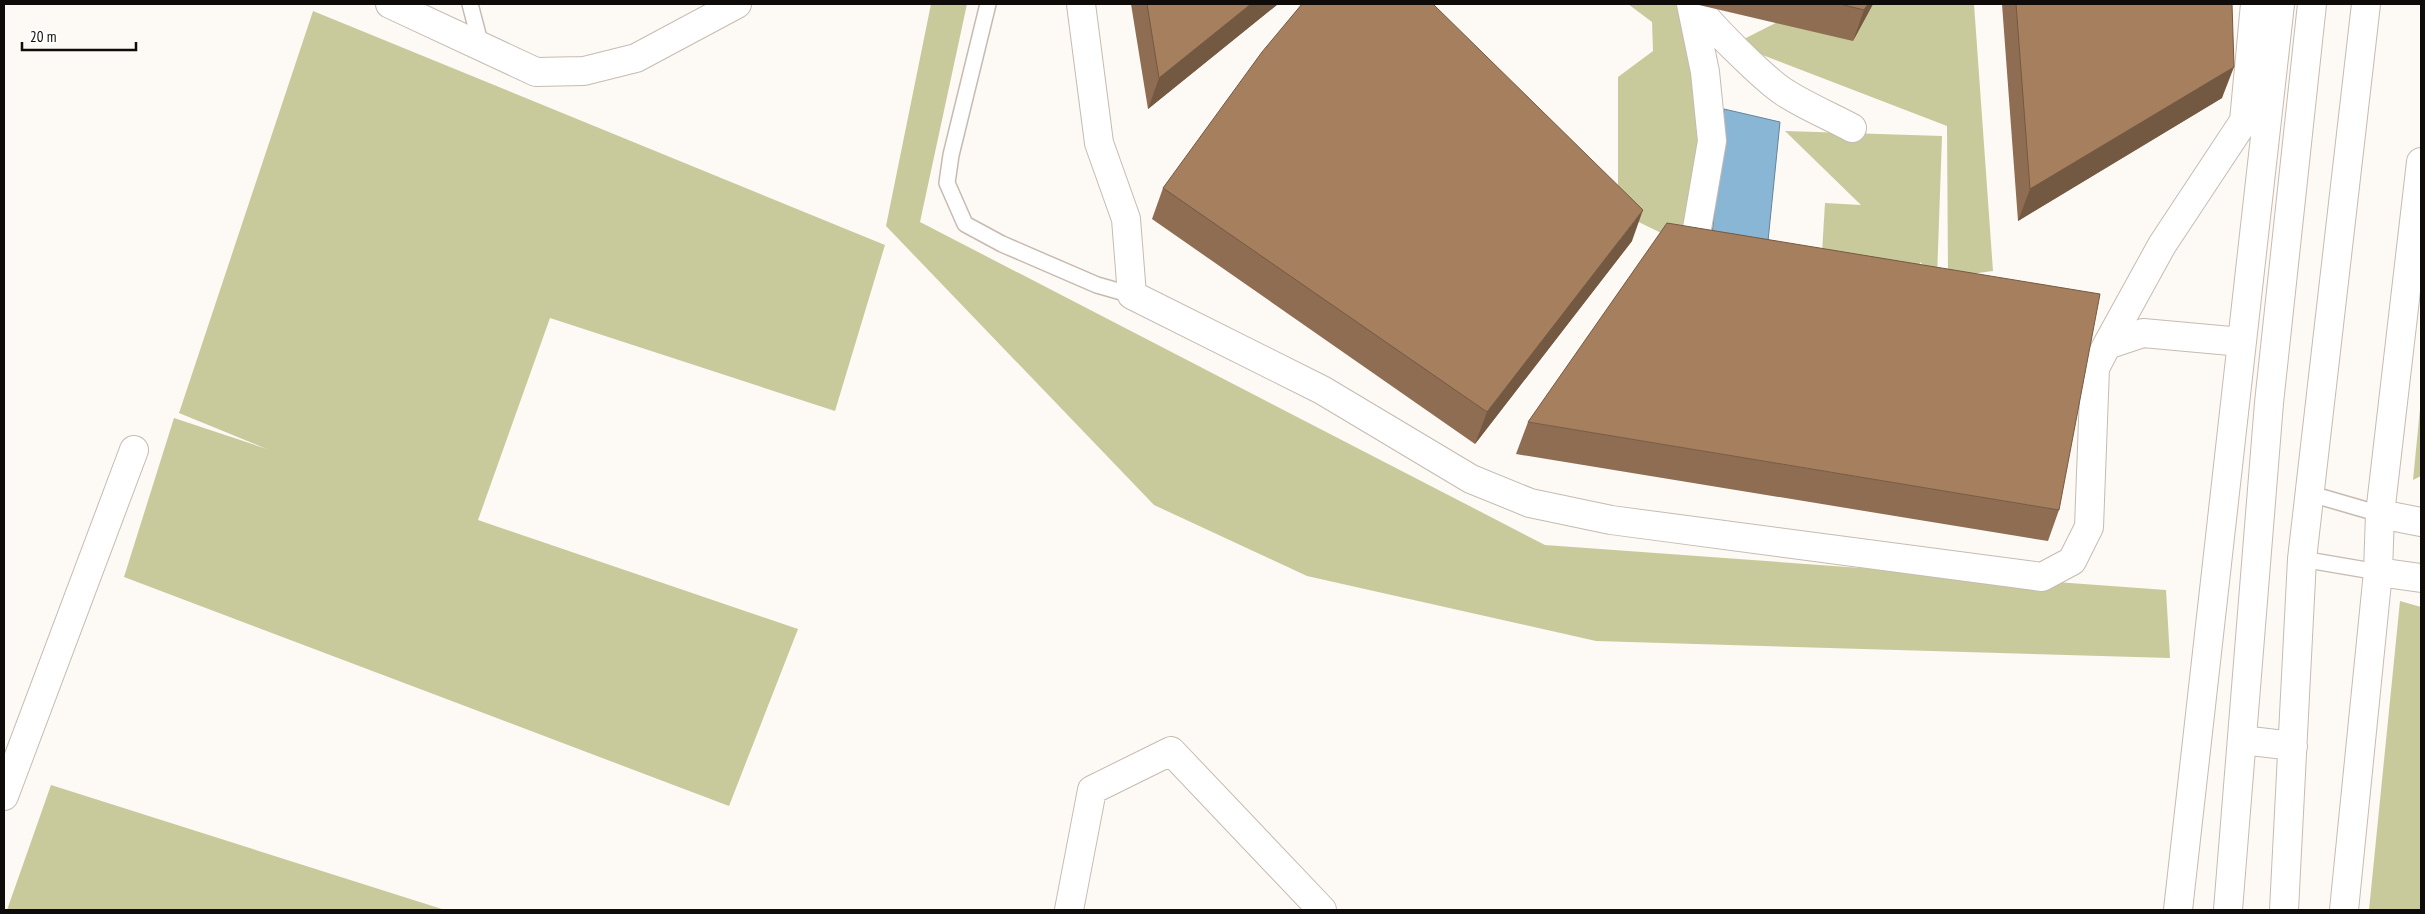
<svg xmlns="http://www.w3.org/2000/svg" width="2425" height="914" viewBox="0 0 2425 914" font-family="'PT Sans Narrow',sans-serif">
  <rect width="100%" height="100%" fill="#fdf9f5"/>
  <path fill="#c8ca9b" d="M 931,4 L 967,4 L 920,222 L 1545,545 L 2166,590 L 2170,658 L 1596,641 L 1307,576 L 1154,505 L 886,226 Z
    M 1628,4 L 1681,4 L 1703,148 L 1688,246 L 1618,212 L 1618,77 L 1653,51 L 1652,22 Z
    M 1813,4 L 1974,4 L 1993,271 L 1948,277 L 1947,126 L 1734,44 Z
    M 313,11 L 885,245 L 835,411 L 550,318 L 478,520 L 798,629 L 729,806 L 124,577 L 174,418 L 267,449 L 179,413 Z
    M 1785,131 L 1942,136 L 1937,278 L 1920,262 L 1918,287 L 1821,269 L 1825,203 L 1861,205 Z
    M 2421,399 L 2421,476 L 2413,480 Z
    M 2400,601 L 2421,607 L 2421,910 L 2369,910 Z
    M 51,785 L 445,910 L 7,910 Z"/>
  <path fill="#8ab6d6" stroke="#658398" d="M 1724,109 L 1780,122 L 1766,261 L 1710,257 Z"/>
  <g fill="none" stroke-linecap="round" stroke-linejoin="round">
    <defs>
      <path id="service" d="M 470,4 L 481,46
        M 988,4 L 951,155 L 947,183 L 965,224 L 1002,244 L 1097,285 L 1132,295
        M 2311,494 L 2380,514
        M 2302,559 L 2378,572"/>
      <path id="minor" d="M 390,4 L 536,72 L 584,71 L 636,58 L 737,4
        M 1081,4 L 1099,143 L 1126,219 L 1132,295 L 1322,390 L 1471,479 L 1530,503 L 1611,520 L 2042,577 L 2072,561 L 2089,527 L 2095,368 L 2107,345 L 2143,333 L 2242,342
        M 1691,4 L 1705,72 L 1712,141 L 1694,246
        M 1696,4 C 1701,18 1769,83 1784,92 C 1805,106 1830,116 1852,128
        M 2107,345 L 2162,245 L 2244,121 L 2255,4
        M 2380,514 L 2421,522
        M 2378,572 L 2421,578
        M 2242,740 L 2293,746
        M 4,796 L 134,450
        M 1069,910 L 1092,790 L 1171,751 L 1322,910
        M 2178,910 L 2280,4
        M 2228,910 L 2269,403 L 2312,4
        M 2284,910 L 2302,559 L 2366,4
        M 2344,910 L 2378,572 L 2380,514 L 2421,162"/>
    </defs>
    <use href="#service" stroke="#c6bbb2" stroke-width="18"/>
    <use href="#minor" stroke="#c6bbb2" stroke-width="30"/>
    <use href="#service" stroke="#fff" stroke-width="15"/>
    <use href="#minor" stroke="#fff" stroke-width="28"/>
  </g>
  <path fill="#8f6d52" d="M 1131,4 L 1278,4 L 1148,109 Z
    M 1699,4 L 1873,4 L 1853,41 L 1699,5 Z
    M 2002,4 L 2232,4 L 2222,98 L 2018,221 Z
    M 1163,188 L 1632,241 L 1475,444 L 1152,219 Z
    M 1528,422 L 2059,510 L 2048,541 L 1516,454 Z"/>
  <path fill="#745942" d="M 1251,4 L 1278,4 L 1148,109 L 1159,78 Z
    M 1868,4 L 1873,4 L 1853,41 L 1864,10 Z
    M 2234,67 L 2222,98 L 2018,221 L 2030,189 Z
    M 1643,210 L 1632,241 L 1475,444 L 1487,412 Z"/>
  <path fill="#a67f5f" stroke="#745942" d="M 1147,4 L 1251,4 L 1159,78 Z
    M 1302,4 L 1433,4 L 1643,210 L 1487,412 L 1163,188 L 1262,52 Z
    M 1840,4 L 1868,4 L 1864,10 Z
    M 2016,4 L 2232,4 L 2234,67 L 2030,189 Z
    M 1667,223 L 2100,294 L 2059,510 L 1528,422 Z"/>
  <rect width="2425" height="914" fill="none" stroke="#0f0b08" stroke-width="10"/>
  <path d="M22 42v8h114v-8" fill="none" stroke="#0f0b08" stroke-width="2.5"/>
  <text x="30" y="42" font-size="15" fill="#0f0b08" stroke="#ffffff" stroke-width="4" paint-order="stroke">20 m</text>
</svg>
